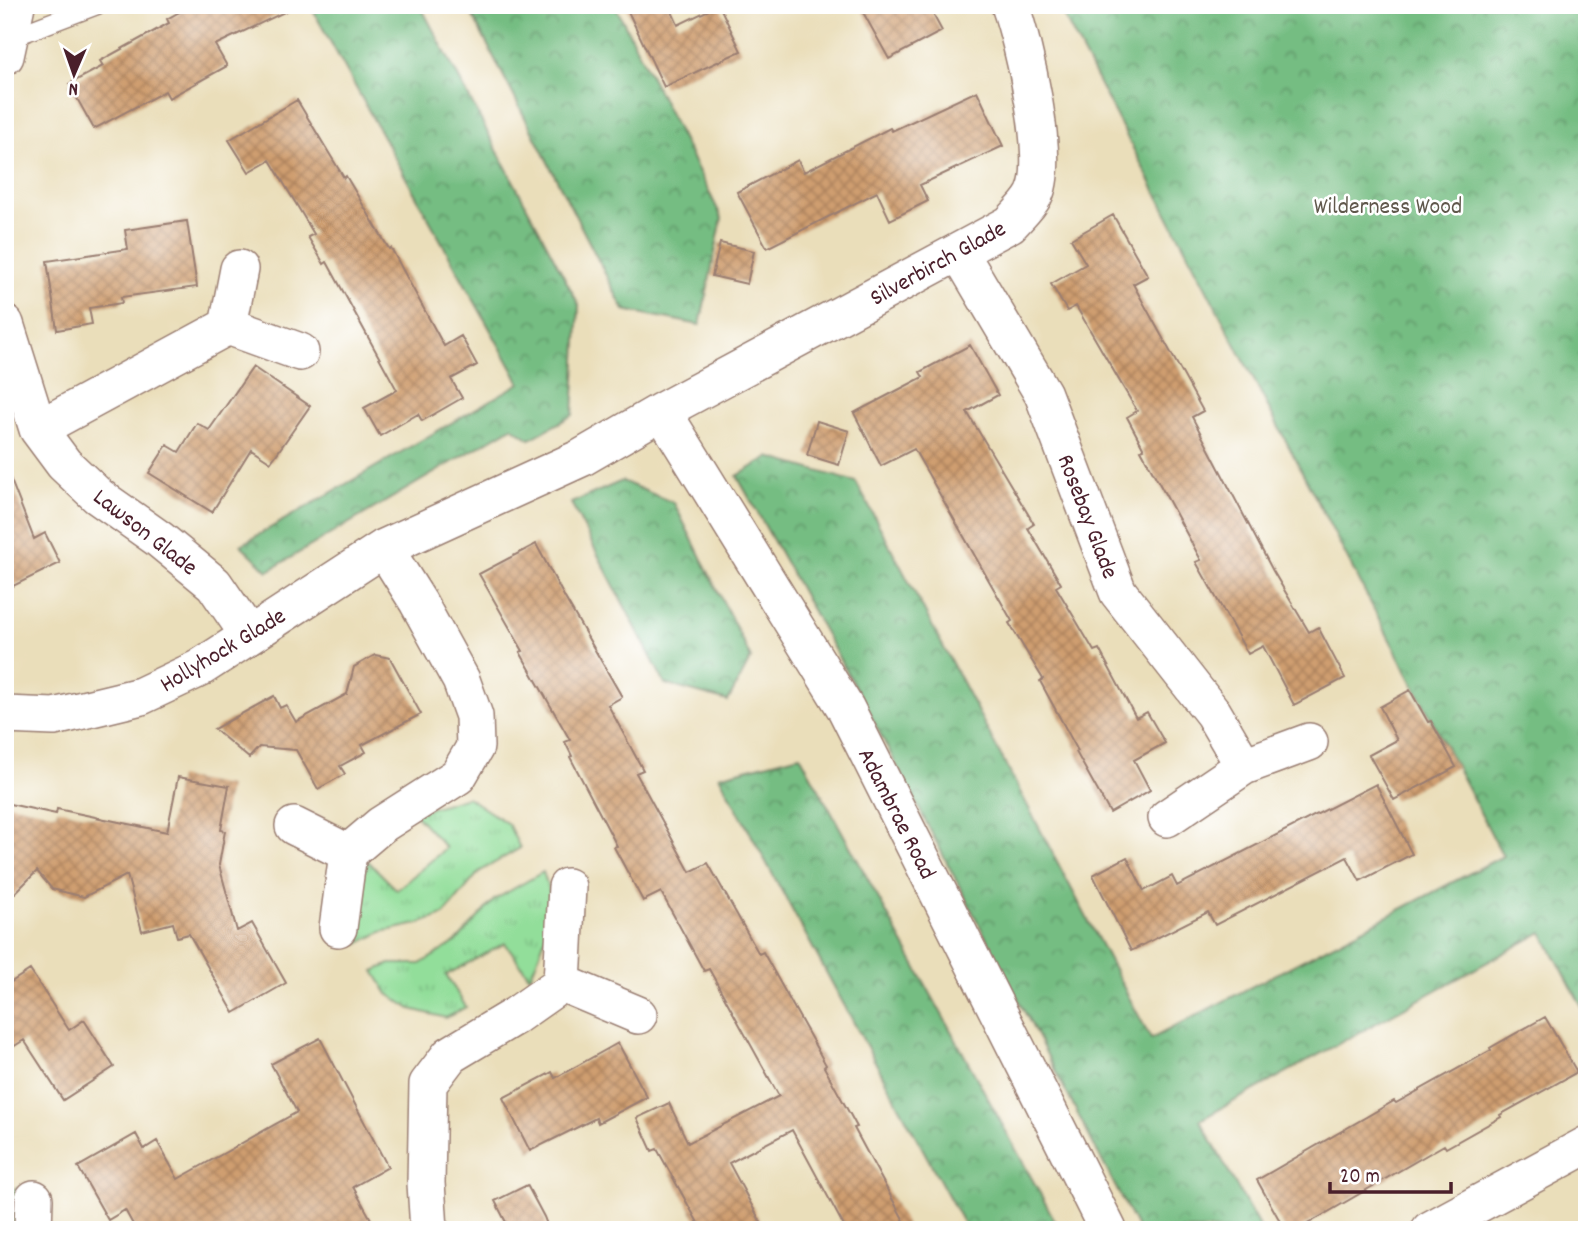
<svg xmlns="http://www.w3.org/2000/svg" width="1592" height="1235" viewBox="0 0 1592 1235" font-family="Dekko,sans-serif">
  <defs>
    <pattern id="grass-tufts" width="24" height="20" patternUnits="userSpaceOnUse" patternTransform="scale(1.75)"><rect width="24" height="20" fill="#92de9a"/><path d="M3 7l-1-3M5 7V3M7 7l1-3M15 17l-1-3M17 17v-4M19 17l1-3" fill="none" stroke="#7fbe85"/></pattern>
    <pattern id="forest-crowns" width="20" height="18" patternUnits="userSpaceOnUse" patternTransform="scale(1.75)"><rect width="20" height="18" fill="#75bd82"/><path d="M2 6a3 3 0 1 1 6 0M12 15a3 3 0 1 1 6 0" fill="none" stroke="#62996b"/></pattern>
    <pattern id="building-cross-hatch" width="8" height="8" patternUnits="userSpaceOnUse" patternTransform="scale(1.75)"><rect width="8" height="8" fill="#cf9e70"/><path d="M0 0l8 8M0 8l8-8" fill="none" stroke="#aa805c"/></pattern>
  </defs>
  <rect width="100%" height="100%" fill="#fff"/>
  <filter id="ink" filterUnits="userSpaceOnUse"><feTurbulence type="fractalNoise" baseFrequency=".0143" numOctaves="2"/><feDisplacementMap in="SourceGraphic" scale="14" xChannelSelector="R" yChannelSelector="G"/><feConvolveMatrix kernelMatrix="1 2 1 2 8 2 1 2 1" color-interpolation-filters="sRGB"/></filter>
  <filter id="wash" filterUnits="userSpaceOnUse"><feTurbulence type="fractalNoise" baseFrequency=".00686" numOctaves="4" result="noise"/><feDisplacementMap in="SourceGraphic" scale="28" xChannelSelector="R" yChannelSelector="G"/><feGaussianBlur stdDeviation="1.57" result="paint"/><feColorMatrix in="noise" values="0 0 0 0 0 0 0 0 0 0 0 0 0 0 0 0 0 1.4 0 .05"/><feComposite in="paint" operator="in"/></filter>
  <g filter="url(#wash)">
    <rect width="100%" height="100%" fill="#eadeba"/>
    <path fill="url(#grass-tufts)" stroke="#6e7e62" stroke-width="2" d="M 467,797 L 508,824 L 520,848 L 479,872 L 444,915 L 418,924 L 381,932 L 358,944 L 357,903 L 367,860 L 397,890 L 446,848 L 414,813 Z
      M 543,872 C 545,879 549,887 550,894 C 553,923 541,951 530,977 L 505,943 L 446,975 L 466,1007 L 446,1018 L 411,1009 L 388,994 L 374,971 L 390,964 L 420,964 L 456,942 L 494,900 Z
      M 17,1188 L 25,1212 L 20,1230 L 5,1230 L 5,1193 Z"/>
    <path fill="url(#forest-crowns)" stroke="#606e56" stroke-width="2" d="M 310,5 L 420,5 L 579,305 L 573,415 L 530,439 L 512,427 L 268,571 L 241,545 L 520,383 Z
      M 467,5 L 615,5 L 722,218 L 700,325 L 624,310 Z
      M 1058,5 L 1587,5 L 1587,1016 L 1542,932 L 1200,1120 L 1261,1230 L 1138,1230 L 862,699 L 737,476 L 769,457 L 856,482 L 1151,1039 L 1503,856 Z
      M 622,481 L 674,503 L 751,658 L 728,701 L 665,684 L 571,503 Z
      M 800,755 L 1060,1230 L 967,1230 L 719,776 Z"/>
    <g id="blocks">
      <path fill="url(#building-cross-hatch)" d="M 192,5 L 299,5 L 215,45 L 227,66 L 169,98 L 165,91 L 94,129 L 69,84 L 103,66 L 100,61 L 169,23 L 167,19 Z
        M 625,5 L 669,5 L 678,25 L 719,5 L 741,51 L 664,87 Z
        M 859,5 L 928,5 L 942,31 L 889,59 Z
        M 977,91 L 1003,146 L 920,185 L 928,201 L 890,220 L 877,192 L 767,248 L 737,192 L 798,160 L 804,172 L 890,128 L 892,131 Z
        M 297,100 L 344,178 L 346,176 L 389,249 L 391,248 L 444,346 L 461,336 L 477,365 L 451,379 L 462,398 L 422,421 L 418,414 L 380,436 L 364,408 L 397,390 L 327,262 L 324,264 L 308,237 L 314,234 L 270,160 L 249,172 L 229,140 Z
        M 1113,215 L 1148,276 L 1133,284 L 1203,411 L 1192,417 L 1273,571 L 1309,632 L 1318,627 L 1345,678 L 1294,705 L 1263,646 L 1248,654 L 1196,562 L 1201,560 L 1141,450 L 1144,449 L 1127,417 L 1137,411 L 1076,306 L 1067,311 L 1051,284 L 1086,264 L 1071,239 Z
        M 187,221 L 197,287 L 121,297 L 122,303 L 89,308 L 92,324 L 57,330 L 47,261 L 128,249 L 125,230 Z
        M 720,243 L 754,251 L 747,284 L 712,276 Z
        M 970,345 L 998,395 L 967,412 L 1034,524 L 1028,528 L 1061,584 L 1056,587 L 1074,617 L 1094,651 L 1099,649 L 1136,718 L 1147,712 L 1165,743 L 1134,760 L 1150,790 L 1110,813 L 1076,752 L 1078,751 L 1040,681 L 1043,679 L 1009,623 L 1012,621 L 914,449 L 881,466 L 854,413 L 923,377 L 920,372 Z
        M 253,367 L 310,406 L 271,462 L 251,449 L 212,512 L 149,473 L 167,445 L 179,452 L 197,423 L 209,430 Z
        M 817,421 L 849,431 L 839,465 L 807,455 Z
        M 7,470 L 34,539 L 45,533 L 60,563 L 5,590 Z
        M 536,544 L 565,598 L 622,697 L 608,705 L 643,770 L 636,773 L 690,872 L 708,863 L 759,954 L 763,952 L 826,1065 L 824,1067 L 857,1127 L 854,1128 L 909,1230 L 846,1230 L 792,1130 L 729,1163 L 765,1230 L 702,1230 L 657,1149 L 652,1151 L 637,1118 L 669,1103 L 688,1143 L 779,1096 L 709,969 L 704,971 L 661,892 L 643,901 L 614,847 L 617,846 L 570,757 L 572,756 L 565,742 L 570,740 L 520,652 L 523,651 L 479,574 Z
        M 375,655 L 390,658 L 421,714 L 362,745 L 366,752 L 340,766 L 345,774 L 318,789 L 296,750 L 259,747 L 249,758 L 214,729 L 274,696 L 280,708 L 286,705 L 296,722 L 347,694 L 354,667 Z
        M 1410,690 L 1428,722 L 1431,721 L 1456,767 L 1394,800 L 1369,755 L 1397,740 L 1380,707 Z
        M 178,777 L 229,786 L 221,830 L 225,831 L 219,865 L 237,931 L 252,923 L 286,983 L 234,1013 L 189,934 L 177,937 L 173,923 L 142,931 L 127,875 L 84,897 L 52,889 L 37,871 L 5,903 L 5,803 L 56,814 L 57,809 L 167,832 Z
        M 1376,784 L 1412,854 L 1360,881 L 1347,857 L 1215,925 L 1208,912 L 1131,951 L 1093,875 L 1127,857 L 1144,891 L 1172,876 L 1177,886 Z
        M 30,970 L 69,1030 L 84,1020 L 114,1067 L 63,1100 L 24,1040 L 5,1052 L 5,986 Z
        M 1545,1017 L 1577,1072 L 1500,1115 L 1501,1117 L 1446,1148 L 1444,1145 L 1297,1230 L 1285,1230 L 1257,1180 L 1394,1101 L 1396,1103 L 1491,1050 L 1490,1048 Z
        M 320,1038 L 388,1167 L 353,1187 L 377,1230 L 136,1230 L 125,1210 L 108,1220 L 78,1167 L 136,1134 L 144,1149 L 157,1141 L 178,1179 L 297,1112 L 271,1064 Z
        M 618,1043 L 647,1097 L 598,1123 L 596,1118 L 530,1151 L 503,1098 L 552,1072 L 555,1078 Z
        M 527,1185 L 544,1217 L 549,1230 L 510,1230 L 495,1201 Z"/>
    </g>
  </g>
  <g filter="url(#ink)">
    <use href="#blocks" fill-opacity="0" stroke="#9a7e72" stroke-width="2"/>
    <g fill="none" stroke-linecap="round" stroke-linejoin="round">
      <defs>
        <path id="lane" d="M 10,38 L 97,5"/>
        <path id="street" d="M 5,56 L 16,5
          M 959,252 L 1043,394 L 1118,592 L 1213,713 L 1244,766 L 1167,818
          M 5,324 L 38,429 L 64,464 L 98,496 L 159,539 L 214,584 L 249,635
          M 228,326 L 300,352
          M 662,411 L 846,709 L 1108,1230
          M 38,429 L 228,326 L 239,269
          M 5,715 L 54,717 L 141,696 L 198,669 L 384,548 L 581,458 L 662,411 L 1010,224 C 1018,215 1029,205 1034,195 C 1052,161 1023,42 1010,5
          M 1244,766 L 1309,742
          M 294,826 L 348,853
          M 338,928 L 348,853 L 381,825 L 458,776 L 475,747 L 474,716 L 461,680 L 418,602 L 384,548
          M 562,983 L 567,887
          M 33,1230 L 34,1199
          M 429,1230 L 426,1183 L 428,1084 L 450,1055 L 515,1016 L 562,983 L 638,1015
          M 1430,1230 L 1587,1145"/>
      </defs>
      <use href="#lane" stroke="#9a7e72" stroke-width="21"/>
      <use href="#street" stroke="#9a7e72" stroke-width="40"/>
      <use href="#lane" stroke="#fff" stroke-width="18"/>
      <use href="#street" stroke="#fff" stroke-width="37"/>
    </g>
  </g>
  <g text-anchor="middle" stroke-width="5" stroke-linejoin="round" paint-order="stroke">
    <g font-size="24" fill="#60584c" stroke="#fff">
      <text x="1388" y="213">Wilderness Wood</text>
    </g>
    <g font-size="24" fill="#4a1f2b" stroke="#fff">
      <text transform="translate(937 262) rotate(-29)" y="8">Silverbirch Glade</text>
      <text transform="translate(1089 516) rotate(69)" y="8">Rosebay Glade</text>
      <text transform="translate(146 531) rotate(38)" y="8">Lawson Glade</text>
      <text transform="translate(222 649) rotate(-31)" y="8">Hollyhock Glade</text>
      <text transform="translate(898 813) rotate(63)" y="8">Adambrae Road</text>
    </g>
  </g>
  <rect width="1592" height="1235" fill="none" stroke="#fff" stroke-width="28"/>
  <g transform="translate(74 74) rotate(182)" stroke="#ffffff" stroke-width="5" paint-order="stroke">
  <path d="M0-5L12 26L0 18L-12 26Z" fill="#4a1f2b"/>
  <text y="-10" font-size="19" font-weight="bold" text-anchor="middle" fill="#4a1f2b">N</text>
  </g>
  <path d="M1330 1182v10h121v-10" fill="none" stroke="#4a1f2b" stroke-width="3.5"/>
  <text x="1340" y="1182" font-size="21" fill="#4a1f2b" stroke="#ffffff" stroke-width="5" paint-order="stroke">20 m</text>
</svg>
